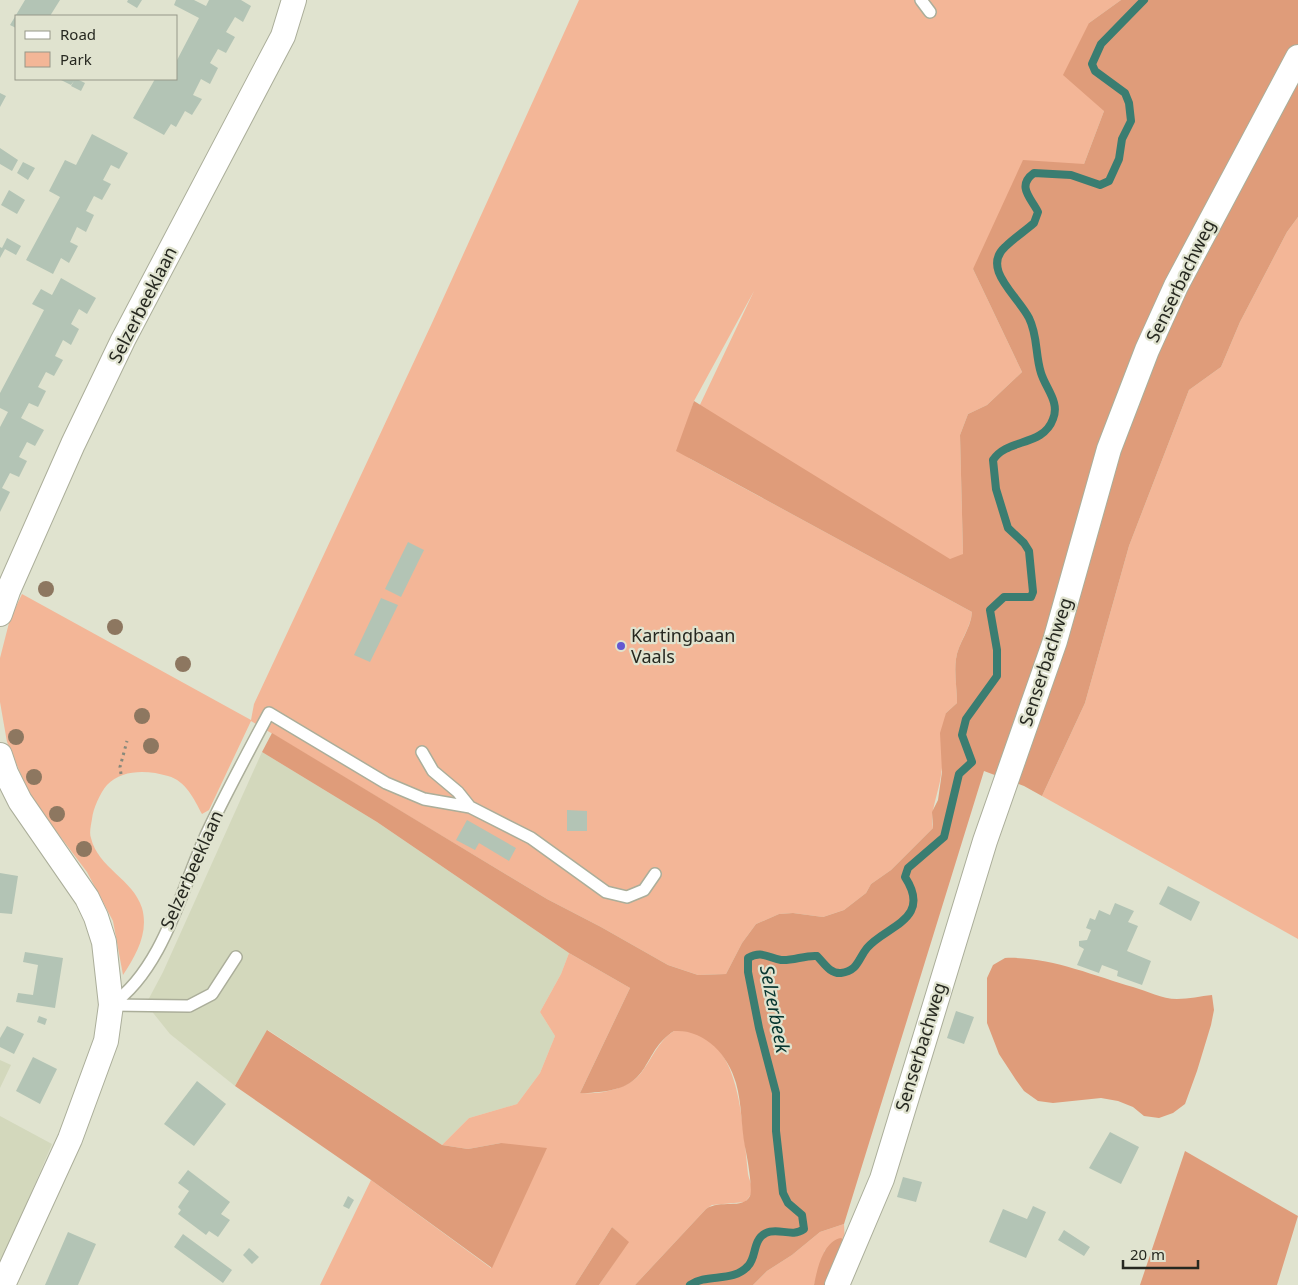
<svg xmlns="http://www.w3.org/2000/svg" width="1298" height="1285" viewBox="0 0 1298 1285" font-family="'Noto Sans',sans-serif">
  <rect width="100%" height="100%" fill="#e0e3cf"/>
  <path fill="#d3d8bc" d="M 262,752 L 377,822 L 569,953 L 561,974 L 540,1012 L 555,1036 L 540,1073 L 517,1104 L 469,1118 L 442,1145 L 268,1030 L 235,1086 L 170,1034 L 146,1004 L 163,972 Z
    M 0,1060 L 11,1065 L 0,1088 Z
    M 0,1116 L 52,1144 L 0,1266 Z"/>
  <path fill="#f3b697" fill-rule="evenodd" d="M 579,0 L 1121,0 L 1089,23 L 1104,111 L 1084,164 L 973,269 L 1022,372 L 987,405 L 968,414 L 960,435 L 963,554 L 959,571 L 687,457 L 972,612 C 971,628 958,643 956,659 C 954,673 957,689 957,703 L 946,713 C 945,734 944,755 941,775 C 939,792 929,814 933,828 L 891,870 L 871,884 L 866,893 L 844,910 L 823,917 L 793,913 L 779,914 L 756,924 L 742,943 L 726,974 L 698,975 L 668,965 L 601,927 L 547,899 L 251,721 L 209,810 L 202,814 C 194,799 186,781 168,776 C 148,770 122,769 107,785 C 100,793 93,809 92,819 C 91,825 89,833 91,838 C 98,868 133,879 142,908 C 149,933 136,955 123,975 L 113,921 L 87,872 L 31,798 L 7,742 L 0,702 L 0,658 L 10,619 L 22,594 L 251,720 L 254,704 L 432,323 ZM 754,291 L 678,451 L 694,401 Z
    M 1298,217 L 1298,939 L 1042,796 L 1085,703 L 1129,546 L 1189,390 L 1221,367 L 1240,322 L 1287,232 Z
    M 569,953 L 630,988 L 580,1093 C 599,1095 629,1089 641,1073 C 652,1059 658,1041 674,1031 C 734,1027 740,1101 745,1144 C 746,1154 747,1165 748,1174 C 749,1179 752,1185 752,1189 C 752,1195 748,1198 745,1202 L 712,1205 L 706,1209 L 635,1285 L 599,1285 L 628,1242 L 612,1227 L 575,1285 L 320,1285 L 371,1180 L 491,1268 L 501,1143 L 468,1149 L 442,1145 L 469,1118 L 517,1104 L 540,1073 L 555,1036 L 540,1012 L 561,974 Z
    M 844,1224 L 845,1244 L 825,1250 L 814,1285 L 753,1285 L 767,1271 L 792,1255 L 820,1232 Z"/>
  <path fill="#df9c7a" d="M 1121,0 L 1298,0 L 1298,217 L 1287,232 L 1240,322 L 1221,367 L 1189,390 L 1129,546 L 1085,703 L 1042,796 L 1024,786 L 984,771 L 844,1224 L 820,1232 L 792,1255 L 767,1271 L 753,1285 L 635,1285 L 706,1209 C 720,1199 743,1210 750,1196 C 753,1189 747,1156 745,1147 C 741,1126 742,1104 736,1083 C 728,1054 704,1029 674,1031 C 640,1053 654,1087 599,1092 C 592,1092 587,1094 580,1093 L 630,988 L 569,953 L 377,822 L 262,752 L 272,733 L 547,899 L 601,927 L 668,965 L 698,975 L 726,974 L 742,943 L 756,924 L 779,914 L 793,913 L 823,917 L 844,910 L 866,893 L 871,884 L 891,870 L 933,828 L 932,812 L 938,800 L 942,772 L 940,733 L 946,713 L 957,703 C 957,689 954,673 956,659 C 958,643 971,629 972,612 L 676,451 L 694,401 L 950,559 L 963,554 L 960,435 L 968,414 L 987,405 L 1022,372 L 973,269 L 1023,160 L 1084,164 L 1104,111 L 1063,75 L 1089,23 Z
    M 1005,958 C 1048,956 1092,975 1133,987 C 1147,991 1162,999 1177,999 C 1189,999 1201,996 1212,995 L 1214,1010 L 1211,1025 L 1197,1071 L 1185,1104 L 1173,1113 L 1159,1118 L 1144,1116 L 1133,1107 L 1118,1101 L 1101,1098 L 1053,1103 L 1038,1101 L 1024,1091 L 1016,1080 L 999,1054 L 987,1023 L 987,978 L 993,965 Z
    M 267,1030 L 442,1145 L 468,1149 L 501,1143 L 547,1148 L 492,1268 L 371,1180 L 235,1086 Z
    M 1185,1151 L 1298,1216 L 1277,1285 L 1140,1285 Z
    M 612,1227 L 629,1242 L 599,1285 L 575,1285 Z
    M 841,1238 L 844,1240 L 831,1285 L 814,1285 C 817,1270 823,1241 841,1238 Z"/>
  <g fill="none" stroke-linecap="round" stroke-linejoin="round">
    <path stroke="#3a7d71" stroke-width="8" d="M 690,1285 C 707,1273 733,1283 748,1266 C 757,1257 752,1240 766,1233 C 778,1227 792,1238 804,1229 L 802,1215 L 788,1203 L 783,1193 L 776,1131 L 776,1093 L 759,1028 L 748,972 L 748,958 C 762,950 768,958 781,960 C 793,961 805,955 817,956 C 824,963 830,974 841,973 C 858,971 858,959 867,948 C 885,926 933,920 905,877 L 908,868 L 944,837 L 959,774 L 972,762 L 962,735 L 966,719 L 997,676 L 997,650 L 990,610 L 1004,597 L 1031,597 L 1033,592 L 1029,551 L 1024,543 L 1008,528 L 996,489 L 993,460 C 1007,438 1043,447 1053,419 C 1060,402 1046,389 1041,373 C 1035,354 1038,336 1029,318 C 1018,296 981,269 1005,247 C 1014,238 1025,231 1034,223 L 1038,212 C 1031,198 1016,186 1034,173 L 1071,175 L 1100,185 L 1109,181 L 1119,159 L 1122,139 L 1131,121 L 1129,103 L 1125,93 L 1095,71 L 1092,64 L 1101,44 L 1144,0"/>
  </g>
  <path fill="#b3c4b5" d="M 25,0 L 60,0 L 50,16 L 16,16 L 16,28 L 10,25 Z
    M 128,0 L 142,0 L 137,8 L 127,2 Z
    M 176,0 L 194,0 L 206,6 L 209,0 L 241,0 L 251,6 L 243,22 L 235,17 L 226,32 L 235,37 L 226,53 L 218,49 L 210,63 L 218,68 L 210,84 L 201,79 L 193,95 L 202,99 L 192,115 L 185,111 L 176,127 L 171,124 L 164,135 L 133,118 L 155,79 L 176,79 L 176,62 L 199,18 L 174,5 Z
    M 59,79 L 77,79 L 85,83 L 81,91 L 71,86 L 74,81 L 71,85 Z
    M 0,93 L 6,96 L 0,107 Z
    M 92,134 L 128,153 L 119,169 L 111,165 L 103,180 L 111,184 L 102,200 L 94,196 L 86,211 L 94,215 L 86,232 L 77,227 L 70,242 L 78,246 L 69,263 L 61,258 L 53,274 L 26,260 L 60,197 L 49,191 L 65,160 L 76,165 Z
    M 0,148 L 18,160 L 12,171 L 0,164 Z
    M 23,162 L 35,168 L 28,180 L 17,173 Z
    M 9,190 L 25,200 L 17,214 L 1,205 Z
    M 7,238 L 21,246 L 16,255 L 5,249 L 0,258 L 0,247 L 2,248 Z
    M 61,278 L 96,298 L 87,314 L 79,309 L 71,324 L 79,329 L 71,345 L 63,340 L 55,356 L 63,360 L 54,376 L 46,372 L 38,387 L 46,391 L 38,407 L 29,403 L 21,418 L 44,430 L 35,446 L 27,442 L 19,457 L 27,461 L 19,477 L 10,473 L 2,488 L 10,492 L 0,512 L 0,427 L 8,412 L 0,408 L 0,393 L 44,310 L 32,304 L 41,289 L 52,295 Z
    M 408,542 L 424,550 L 401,597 L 385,589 Z
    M 381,598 L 398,605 L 370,662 L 354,655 Z
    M 567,810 L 587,811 L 587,831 L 567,831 Z
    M 467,820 L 516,848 L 509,861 L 479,843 L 475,850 L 456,840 Z
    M 0,873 L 18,876 L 12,914 L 0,913 Z
    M 1168,886 L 1200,902 L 1191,921 L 1159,904 Z
    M 1115,903 L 1134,911 L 1128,922 L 1138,926 L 1127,951 L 1151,961 L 1142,985 L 1117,976 L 1118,971 L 1102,965 L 1099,973 L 1077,965 L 1084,949 L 1079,946 L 1079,941 L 1087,940 L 1091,930 L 1086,928 L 1090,918 L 1095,920 L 1099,910 L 1110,915 Z
    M 25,952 L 63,958 L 55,1008 L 16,1002 L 18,993 L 33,995 L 38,965 L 23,962 Z
    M 956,1011 L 974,1017 L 964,1044 L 947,1038 Z
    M 39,1016 L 47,1019 L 45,1025 L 37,1022 Z
    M 7,1026 L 24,1034 L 14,1054 L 0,1047 L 0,1038 Z
    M 33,1057 L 57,1069 L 40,1104 L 16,1091 Z
    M 197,1081 L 226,1104 L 194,1146 L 164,1124 Z
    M 1110,1132 L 1139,1147 L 1121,1184 L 1089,1168 Z
    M 188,1170 L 230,1202 L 221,1214 L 230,1220 L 218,1237 L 209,1231 L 206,1235 L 178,1214 L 181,1210 L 178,1207 L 189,1191 L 178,1183 Z
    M 903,1177 L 922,1182 L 916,1202 L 897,1197 Z
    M 348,1196 L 354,1200 L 349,1209 L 343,1206 Z
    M 1033,1206 L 1046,1212 L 1026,1258 L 989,1242 L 1003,1209 L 1027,1219 Z
    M 1064,1230 L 1090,1247 L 1084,1256 L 1058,1240 Z
    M 68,1232 L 96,1244 L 78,1285 L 45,1285 Z
    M 183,1234 L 232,1270 L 223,1283 L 174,1247 Z
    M 249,1248 L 259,1257 L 252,1264 L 243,1255 Z"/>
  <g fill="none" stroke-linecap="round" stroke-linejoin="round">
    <defs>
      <path id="service" d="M 921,0 L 930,12
        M 422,752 L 433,771 L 458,792 L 470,807
        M 111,1005 C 164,969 182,886 208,831 C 227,791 248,752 269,713 L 386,783 L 424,799 L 470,807 L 531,838 L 606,892 L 627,897 L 644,890 L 655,874
        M 111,1005 L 189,1006 L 212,994 L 236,957"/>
      <path id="minor" d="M 0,614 L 8,591 L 73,444 L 123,340 L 283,36 L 294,0
        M 0,755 L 6,773 L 20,801 L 87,898 L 96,917 L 104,942 L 111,1005 L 106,1041 L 70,1139 L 3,1285
        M 837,1285 L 882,1179 L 985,841 L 1055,641 L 1109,449 L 1147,350 L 1176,286 L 1298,57"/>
    </defs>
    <use href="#service" stroke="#abae9a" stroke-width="14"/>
    <use href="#minor" stroke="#abae9a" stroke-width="26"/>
    <path stroke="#87897b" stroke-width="3" stroke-dasharray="2.5 4" stroke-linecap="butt" d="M 121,774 L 120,767 L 127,741"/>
    <use href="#service" stroke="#fff" stroke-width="11"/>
    <use href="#minor" stroke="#fff" stroke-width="24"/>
  </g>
  <g fill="#8d7760">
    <circle cx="46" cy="589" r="8"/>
    <circle cx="115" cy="627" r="8"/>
    <circle cx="183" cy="664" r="8"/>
    <circle cx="142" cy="716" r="8"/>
    <circle cx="16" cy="737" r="8"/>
    <circle cx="151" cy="746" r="8"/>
    <circle cx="34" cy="777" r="8"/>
    <circle cx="57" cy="814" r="8"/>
    <circle cx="84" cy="849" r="8"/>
  </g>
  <circle fill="#6358d1" stroke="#e0e3cf" stroke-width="2" cx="621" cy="646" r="5"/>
  <g text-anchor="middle" stroke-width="4.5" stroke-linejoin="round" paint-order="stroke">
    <g font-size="18" fill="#262820" stroke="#e0e3cf">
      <text transform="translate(1181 281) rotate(-64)" y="6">Senserbachweg</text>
      <text transform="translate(143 305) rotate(-63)" y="6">Selzerbeeklaan</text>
      <text transform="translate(1046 662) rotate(-72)" y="6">Senserbachweg</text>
      <text transform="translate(192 870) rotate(-66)" y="6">Selzerbeeklaan</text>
      <text transform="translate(921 1047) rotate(-73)" y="6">Senserbachweg</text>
    </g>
    <g font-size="18" fill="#262820" stroke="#e0e3cf" text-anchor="start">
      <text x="631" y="642">Kartingbaan<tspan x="631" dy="21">Vaals</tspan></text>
    </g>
    <g font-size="19" font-style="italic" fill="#06352f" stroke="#e0e3cf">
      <text transform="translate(775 1009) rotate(79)" y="7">Selzerbeek</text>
    </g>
  </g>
  <rect x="15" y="15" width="162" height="65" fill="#e0e3cf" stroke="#969889"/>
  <rect x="25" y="31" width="25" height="8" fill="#ffffff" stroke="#969889"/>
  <text x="60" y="40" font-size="15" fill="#262820">Road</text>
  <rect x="25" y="52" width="25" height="15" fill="#f3b697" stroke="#969889"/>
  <text x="60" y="65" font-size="15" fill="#262820">Park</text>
  <path d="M1123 1260v8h75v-8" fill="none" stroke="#262820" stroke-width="2.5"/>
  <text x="1130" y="1260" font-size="15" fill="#262820" stroke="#e0e3cf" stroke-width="4" paint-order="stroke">20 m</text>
</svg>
